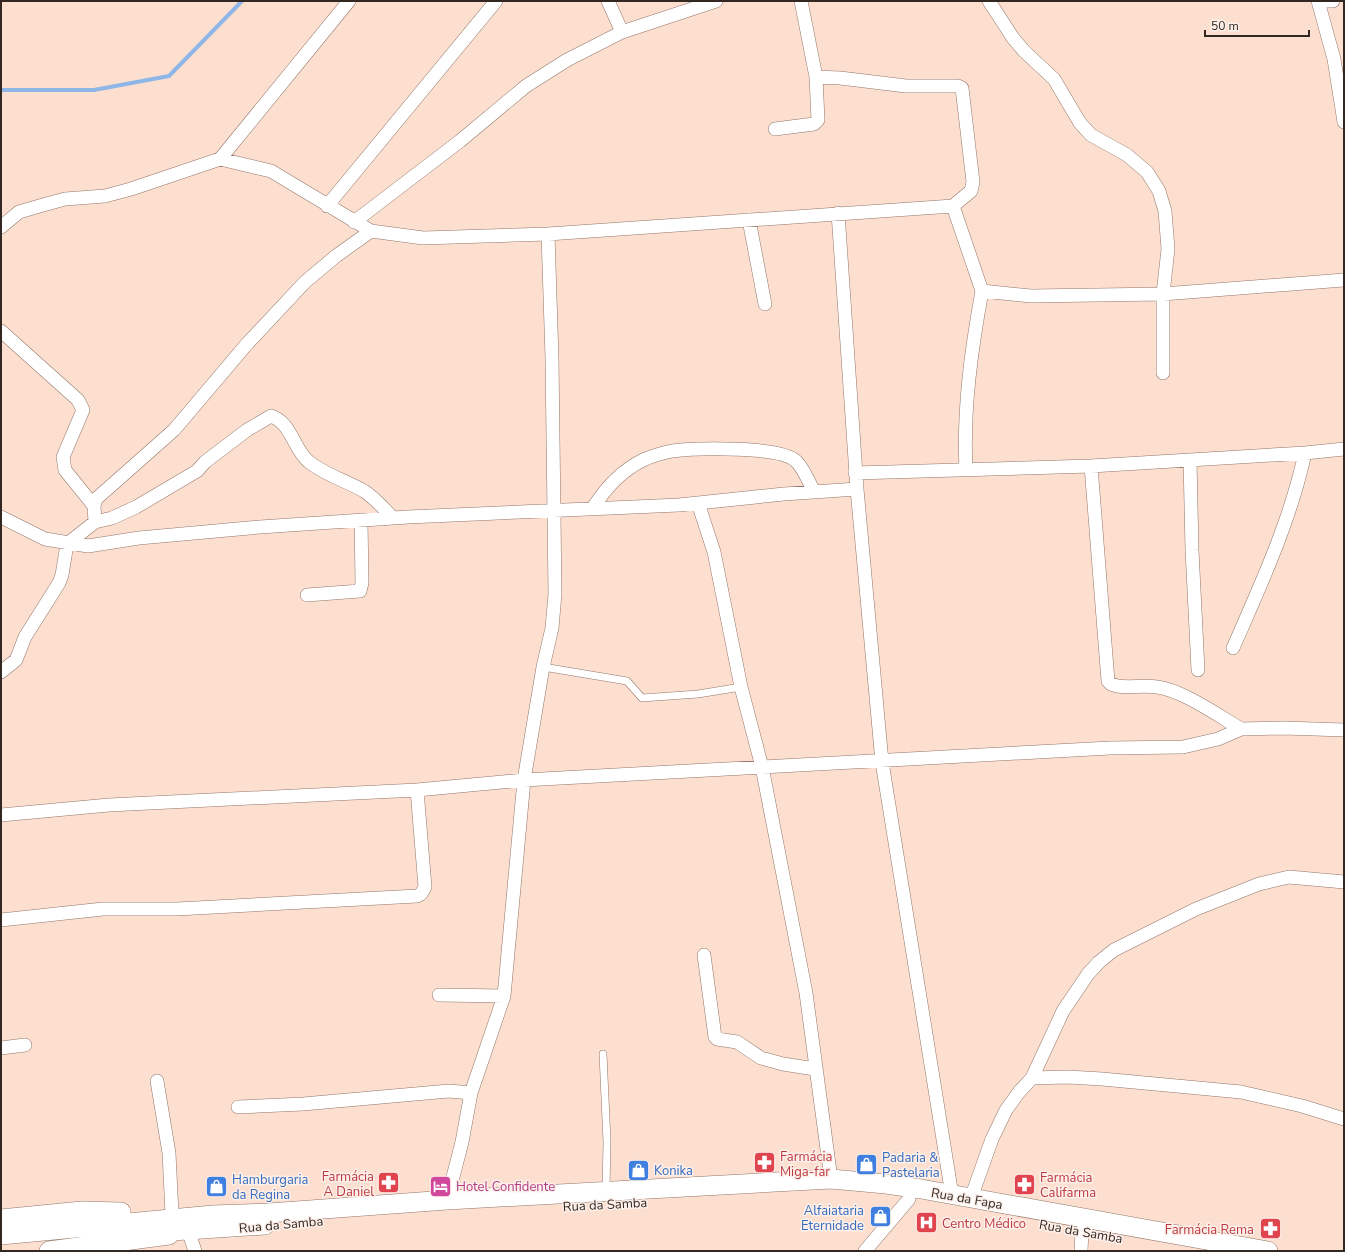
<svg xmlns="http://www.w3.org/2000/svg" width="1345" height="1252" viewBox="0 0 1345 1252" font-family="'Nunito Sans',sans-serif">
  <rect width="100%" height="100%" fill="#fddfd0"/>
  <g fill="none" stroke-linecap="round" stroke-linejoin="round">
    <path stroke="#8eb6e7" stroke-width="4" d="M 1,90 L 94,90 L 169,76 L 242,1"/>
    <defs>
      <path id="service" d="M 543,667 L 627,681 L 642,698 L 698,694 L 741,687
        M 603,1054 L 607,1142 L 606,1190"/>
      <path id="minor" d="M 608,1 L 622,32
        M 989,1 L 1013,38 L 1024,51 L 1054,79 L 1080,123 L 1091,135 L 1127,155 L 1147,172 L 1159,191 L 1165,211 L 1168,249 L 1163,294 L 1163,373
        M 1318,1 L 1334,59 L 1344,122
        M 1318,1 L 1333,1
        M 816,77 L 840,78 L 906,86 L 958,86 L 962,88 L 973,182 L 971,191 L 953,206
        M 775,129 L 814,124 L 818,120 L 816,77 L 801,1
        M 220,159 L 349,1
        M 327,206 L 496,1
        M 838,213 L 857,489 L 882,762 L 952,1195
        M 749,220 L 765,304
        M 354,222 L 460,141 L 526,86 L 567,60 L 622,32 L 716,1
        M 1,227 L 19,212 L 43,205 L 65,199 L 105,196 L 131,189 L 220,159 L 271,171 L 371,231 L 423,238 L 548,234 L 953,206 L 982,291 L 1031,296 L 1163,294 L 1344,280
        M 1,331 L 78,400 L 83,410 L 63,457 L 65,470 L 94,506
        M 1190,460 L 1192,550 L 1198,670
        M 1091,466 L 1108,681 L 1111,684 L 1117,686 C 1130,688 1144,685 1157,687 C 1182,690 1219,716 1241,729
        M 966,470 C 963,410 971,351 982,291
        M 855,473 L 1091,466 L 1305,453 L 1344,449
        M 698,503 L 714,552 L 741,687 L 762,767 L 806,993 L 831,1179
        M 593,508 C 606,487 621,471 643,460 C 652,456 662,453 672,451 C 696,448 780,446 796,461 C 804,469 809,482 814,492
        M 1,517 L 45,539 L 88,546 L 139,538 L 260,527 L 408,517 L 679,505 L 784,494 L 857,489
        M 95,522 L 112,518 L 136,507 L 197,471 L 205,462 L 247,430 L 271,416 C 292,423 293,449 309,462 C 326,475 346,481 364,491 C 375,498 384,509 393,518
        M 307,595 L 360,591 L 362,583 L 361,520
        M 1233,648 C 1261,584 1290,522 1305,453
        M 1,672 L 16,660 L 25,637 L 59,583 L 62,575 L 67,544 L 95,522 L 94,506 L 96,499 L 174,430 L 246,345 L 305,282 L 336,256 L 371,231
        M 1,815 L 109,805 L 417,790 L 524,780 L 1110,748 L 1183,747 L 1218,739 L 1241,729 L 1284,728 L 1344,730
        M 1,920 L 103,909 L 177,909 L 417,896 L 421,894 L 425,887 L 417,790
        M 704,955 L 715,1037 L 717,1039 L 737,1042 L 761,1058 L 783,1064 L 815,1069
        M 439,995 L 504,996
        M 1,1048 L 25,1045
        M 1032,1078 L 1068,1077 L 1102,1079 L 1241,1092 L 1302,1106 L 1344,1119
        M 157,1081 L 169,1153 L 172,1214
        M 238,1107 L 303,1104 L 449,1091 L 471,1093
        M 971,1198 L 992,1139 L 1006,1110 L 1019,1092 L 1032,1078 L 1063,1011 L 1088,974 L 1099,962 L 1114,950 L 1196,909 L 1259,884 L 1289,877 L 1344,882
        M 447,1200 L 462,1142 L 471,1093 L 504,996 L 524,780 L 543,667 L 552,628 L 555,594 L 552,358 L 548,234
        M 189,1233 L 195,1251
        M 865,1251 L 909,1199
        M 1081,1251 L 1082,1231"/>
      <path id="secondary" d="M 1,1219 L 82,1211 L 121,1212
        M 156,1232 L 265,1225
        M 1,1235 L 213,1215 L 269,1213 L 447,1200 L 831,1179 L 886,1184 L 921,1189 L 1268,1251
        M 49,1251 L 169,1235"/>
    </defs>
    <use href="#service" stroke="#917669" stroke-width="8"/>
    <use href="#minor" stroke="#917669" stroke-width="14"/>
    <use href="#secondary" stroke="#917669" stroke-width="20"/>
    <use href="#service" stroke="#fff" stroke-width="7"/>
    <use href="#minor" stroke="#fff" stroke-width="13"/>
    <use href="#secondary" stroke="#fff" stroke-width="19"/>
  </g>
  <defs>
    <symbol id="pharmacy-square" viewBox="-11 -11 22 22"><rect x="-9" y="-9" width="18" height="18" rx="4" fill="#e0444e" stroke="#fdf0ea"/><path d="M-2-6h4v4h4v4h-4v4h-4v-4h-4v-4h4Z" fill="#fff"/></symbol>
    <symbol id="shop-square" viewBox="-11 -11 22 22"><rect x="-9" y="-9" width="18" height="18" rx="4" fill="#3f7fe0" stroke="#fdf0ea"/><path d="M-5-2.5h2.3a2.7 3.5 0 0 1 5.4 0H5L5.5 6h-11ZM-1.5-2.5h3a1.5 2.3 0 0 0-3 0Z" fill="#fff"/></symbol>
    <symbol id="hotel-square" viewBox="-11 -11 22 22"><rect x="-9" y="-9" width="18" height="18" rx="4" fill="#d1479c" stroke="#fdf0ea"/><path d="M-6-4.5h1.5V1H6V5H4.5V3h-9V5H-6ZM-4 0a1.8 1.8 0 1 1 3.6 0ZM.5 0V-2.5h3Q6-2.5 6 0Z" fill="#fff"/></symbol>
    <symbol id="hospital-square" viewBox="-11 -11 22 22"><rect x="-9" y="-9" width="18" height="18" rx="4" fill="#e0444e" stroke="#fdf0ea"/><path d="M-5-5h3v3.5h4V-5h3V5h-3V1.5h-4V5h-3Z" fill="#fff"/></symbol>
  </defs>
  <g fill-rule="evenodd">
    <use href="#pharmacy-square" x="752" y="1150" width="25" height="25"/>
    <use href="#shop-square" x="854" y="1152" width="25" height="25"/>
    <use href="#shop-square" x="626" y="1158" width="25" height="25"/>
    <use href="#pharmacy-square" x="376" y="1170" width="25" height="25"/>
    <use href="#pharmacy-square" x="1012" y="1172" width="25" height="25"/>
    <use href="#shop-square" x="204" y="1174" width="25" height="25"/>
    <use href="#hotel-square" x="428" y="1174" width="25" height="25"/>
    <use href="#shop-square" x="868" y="1204" width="25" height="25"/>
    <use href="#hospital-square" x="914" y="1210" width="25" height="25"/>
    <use href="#pharmacy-square" x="1258" y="1216" width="25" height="25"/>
  </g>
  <g text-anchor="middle" stroke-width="3" stroke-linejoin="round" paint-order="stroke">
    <g font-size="13" fill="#be3a42" stroke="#fdf0ea" text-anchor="start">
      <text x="780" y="1161">Farmácia<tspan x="780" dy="15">Miga-far</tspan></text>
      <text x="374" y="1181" text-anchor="end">Farmácia<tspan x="374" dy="15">A Daniel</tspan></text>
      <text x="1040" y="1182">Farmácia<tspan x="1040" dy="15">Califarma</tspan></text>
      <text x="942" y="1228">Centro Médico</text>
      <text x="1254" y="1234" text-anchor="end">Farmácia Rema</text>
    </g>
    <g font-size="13" fill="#366cbe" stroke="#fdf0ea" text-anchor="start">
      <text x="882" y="1162">Padaria &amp;<tspan x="882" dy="15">Pastelaria</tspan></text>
      <text x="654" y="1175">Konika</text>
      <text x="232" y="1184">Hamburgaria<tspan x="232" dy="15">da Regina</tspan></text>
      <text x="864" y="1215" text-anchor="end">Alfaiataria<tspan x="864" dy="15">Eternidade</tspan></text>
    </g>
    <g font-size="13" fill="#b23c85" stroke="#fdf0ea" text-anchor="start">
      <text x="456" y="1191">Hotel Confidente</text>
    </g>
    <g font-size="13" fill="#322721" stroke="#fdf0ea">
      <text transform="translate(967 1198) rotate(10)" y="5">Rua da Fapa</text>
      <text transform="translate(605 1204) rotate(-3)" y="5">Rua da Samba</text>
      <text transform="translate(281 1224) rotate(-5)" y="5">Rua da Samba</text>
      <text transform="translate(1081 1231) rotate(10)" y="5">Rua da Samba</text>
    </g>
  </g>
  <rect width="1345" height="1252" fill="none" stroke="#322721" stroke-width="4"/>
  <path d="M1205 30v6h104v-6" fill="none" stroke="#322721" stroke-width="2"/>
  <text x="1211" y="30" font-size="12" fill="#322721" stroke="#fdf0ea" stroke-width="3" paint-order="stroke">50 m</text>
</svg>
